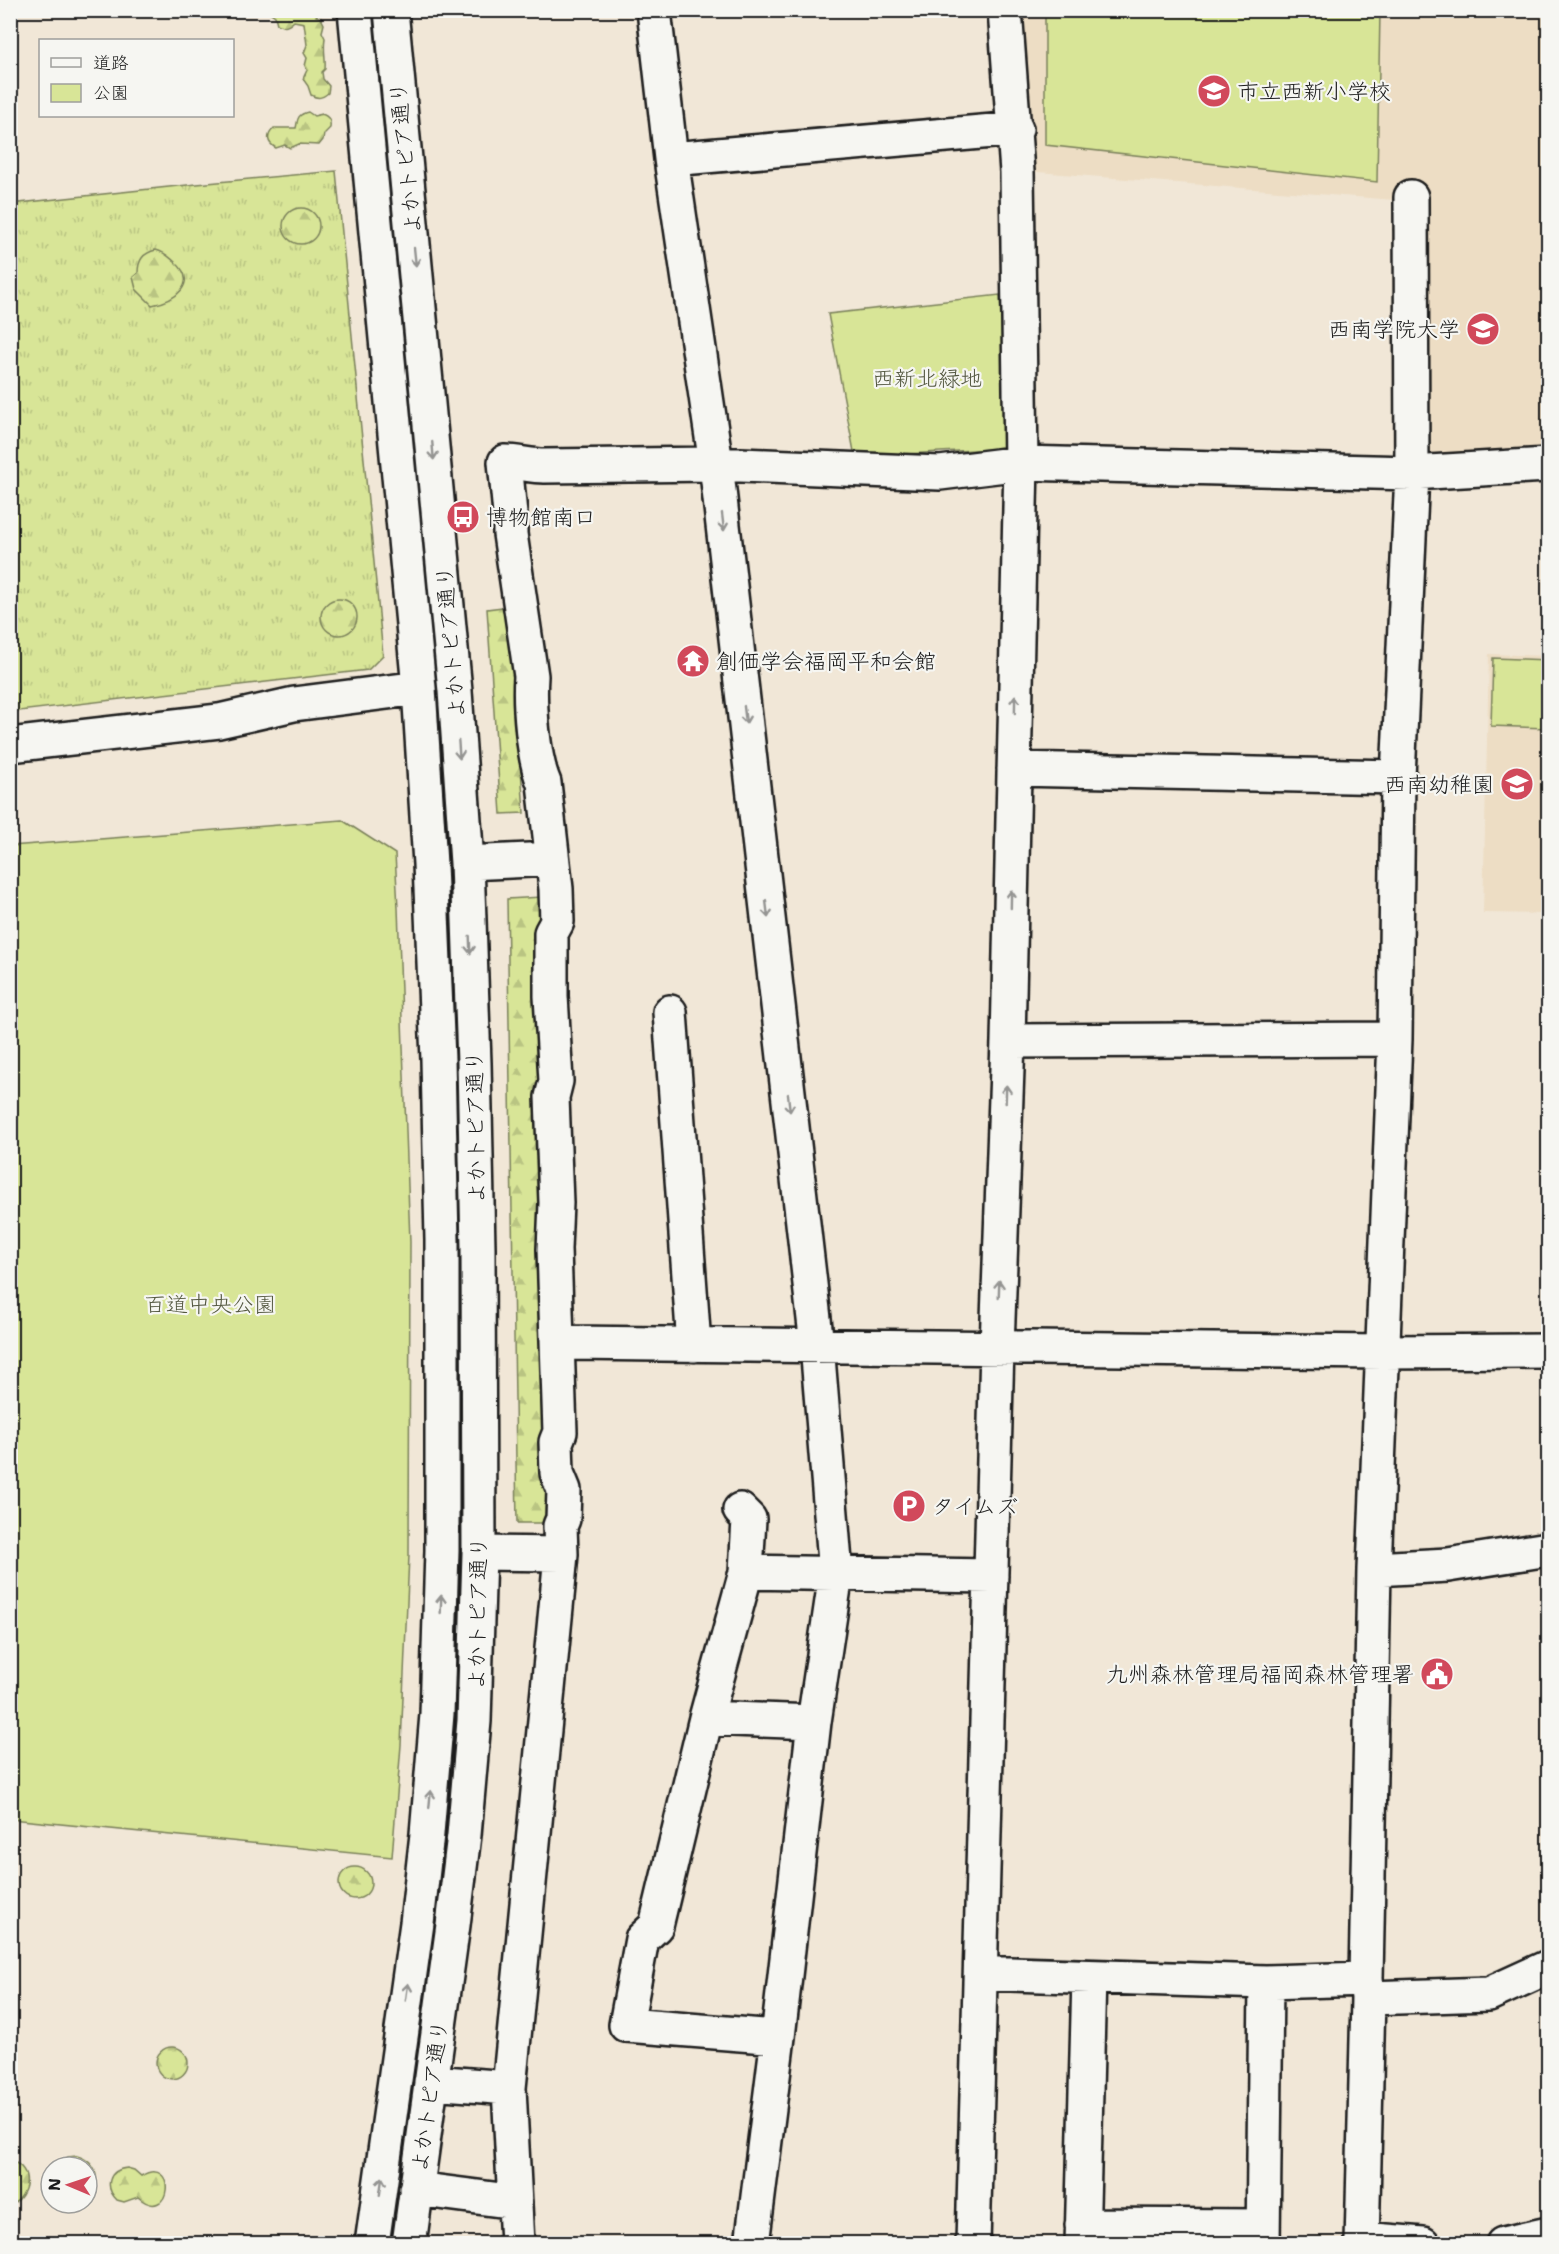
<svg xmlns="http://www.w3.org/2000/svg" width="1559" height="2254" viewBox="0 0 1559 2254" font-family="'Shantell Sans','Klee One',sans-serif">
  <defs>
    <pattern id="grass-tufts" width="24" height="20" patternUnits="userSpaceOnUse" patternTransform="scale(1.5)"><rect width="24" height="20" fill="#d8e597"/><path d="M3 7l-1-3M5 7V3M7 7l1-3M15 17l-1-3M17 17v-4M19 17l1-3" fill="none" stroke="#b9c482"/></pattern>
    <pattern id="forest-firs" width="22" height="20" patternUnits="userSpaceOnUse" patternTransform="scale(1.5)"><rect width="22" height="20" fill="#d8e597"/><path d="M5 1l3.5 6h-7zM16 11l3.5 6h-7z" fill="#b9c482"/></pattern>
  </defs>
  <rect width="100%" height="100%" fill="#f1e7d7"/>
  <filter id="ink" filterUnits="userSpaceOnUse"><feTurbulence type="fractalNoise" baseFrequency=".0167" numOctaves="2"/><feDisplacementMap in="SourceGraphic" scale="12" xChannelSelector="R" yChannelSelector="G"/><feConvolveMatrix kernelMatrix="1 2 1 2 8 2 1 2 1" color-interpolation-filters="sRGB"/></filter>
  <g filter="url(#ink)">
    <path fill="#edddc4" d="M 1015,11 L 1548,11 L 1548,457 L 1419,463 L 1407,201 L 1025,171 Z
      M 1489,654 L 1548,656 L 1548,914 L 1483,913 Z"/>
    <path fill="url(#grass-tufts)" stroke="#7a805a" stroke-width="1.5" d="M 370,11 L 376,11 L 442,721 L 436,722 Z
      M 336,171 L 383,655 L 368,670 L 11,712 L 10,204 L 197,184 Z"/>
    <path fill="url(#forest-firs)" stroke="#7a805a" stroke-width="1.5" d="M 268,11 L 322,11 L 316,16 L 321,18 L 324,24 L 322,32 L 325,38 C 323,49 326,58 325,69 L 322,72 L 323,79 L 329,86 L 328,93 C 322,98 318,99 311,95 L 308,86 L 303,79 L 307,70 L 305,66 L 307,58 L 304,53 L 307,45 L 304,23 L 294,21 C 288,27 285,28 277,24 L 275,16 Z
      M 308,112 L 314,116 L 322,114 C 329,117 331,120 330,128 L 324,134 L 323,140 L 319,145 L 299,144 L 290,148 L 285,145 L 276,148 C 267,143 266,136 274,128 L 296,128 C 298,120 296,115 308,112 Z
      M283 226a18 18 0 1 1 36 0a18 18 0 1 1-36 0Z
      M 156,250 C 165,252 169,257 175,262 C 200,284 174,301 152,305 L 136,289 L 133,277 L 138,273 C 138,260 143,253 156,250 Z
      M321 617a18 18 0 1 1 36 0a18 18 0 1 1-36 0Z
      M 510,606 L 524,813 L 501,814 L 487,609 Z
      M 542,897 L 549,1523 L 517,1523 L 507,899 Z
      M339 1883a16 16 0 1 1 32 0a16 16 0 1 1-32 0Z
      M156 2063a16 16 0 1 1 32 0a16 16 0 1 1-32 0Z
      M 77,2156 C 97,2162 103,2182 87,2197 L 87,2167 L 55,2167 L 68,2157 Z
      M 11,2161 C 34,2168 29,2196 11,2205 Z
      M 127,2168 L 134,2170 L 141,2176 C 178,2154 172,2227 138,2197 L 124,2202 L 117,2200 C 104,2187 108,2170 127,2168 Z"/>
    <path fill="#d8e597" stroke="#7a805a" stroke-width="1.5" d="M 1045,11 L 1380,11 L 1377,182 L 1045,145 Z
      M 1000,295 L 1009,448 L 855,457 L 828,314 Z
      M 1493,658 L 1548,660 L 1548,728 L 1491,726 Z
      M 342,820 L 395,854 L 398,908 L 410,1242 L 409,1555 L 401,1745 L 392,1857 L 11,1819 L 11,846 Z"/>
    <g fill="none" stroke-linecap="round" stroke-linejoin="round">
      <defs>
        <path id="minor" d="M 355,10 L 419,688 L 430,864 L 438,1060 L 442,1240 L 442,1550 L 437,1714 L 427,1834 L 417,1923 L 372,2244
          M 391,10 L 455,691 L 467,863 L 474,1063 L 478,1248 L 479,1553 L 474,1721 L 464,1835 L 453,1925 L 409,2244
          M 654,10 L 671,159 L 716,464 L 817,1345 L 836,1574 L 814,1722 L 778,2037 L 752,2244
          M 671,159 L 1016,129
          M 10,745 L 219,721 L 294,704 L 419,688
          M 1014,769 L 1398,777
          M 467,863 L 551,859
          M 670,1012 L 694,1345
          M 1008,1041 L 1395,1039
          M 570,1343 L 1383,1352 L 1548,1351
          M 740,1510 L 749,1519 L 746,1572 L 706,1718 L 656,1926 L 642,1939 L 626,2025 L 778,2037
          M 479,1553 L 561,1554
          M 1374,1569 L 1448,1565 L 1548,1549
          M 746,1572 L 991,1576
          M 706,1718 L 814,1722
          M 981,1973 L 1266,1982 L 1366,1979
          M 1368,1998 L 1489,1994 L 1548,1967
          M 431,2082 L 509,2088
          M 416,2189 L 515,2202
          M 1082,2225 L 1263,2226
          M 1362,2239 L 1423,2244
          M 517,2244 L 509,2088 L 558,1587 L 561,1554 L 560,1526 L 563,1519 L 564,1490 L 557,1473 L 556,1442 L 560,1432 L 554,1249 L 556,1203 L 552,1097 L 556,1081 L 551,996 L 551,933 L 557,922 L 556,889 L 544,783 C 533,757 529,705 531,676 L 510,534 L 510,514 L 505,462 C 519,462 530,466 544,466 L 716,464 L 940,473 L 1021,463 L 1412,473 L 1548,465
          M 973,2244 L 997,1347 L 1008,1041 L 1021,463 L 1017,172 L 1005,10
          M 1082,2244 L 1089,1977
          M 1263,2244 L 1266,1982
          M 1362,2244 L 1368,1998 L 1366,1979 L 1374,1569 L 1395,1039 L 1398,777 L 1412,473 L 1411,197
          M 1503,2244 L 1548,2234"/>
      </defs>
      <use href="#minor" stroke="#1c1c1c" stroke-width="38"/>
      <use href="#minor" stroke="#f6f6f2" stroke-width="33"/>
    </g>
    <defs><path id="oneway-shaft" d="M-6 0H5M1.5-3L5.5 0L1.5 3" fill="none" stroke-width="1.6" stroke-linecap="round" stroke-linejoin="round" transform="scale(1.5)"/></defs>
    <g stroke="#949492">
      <use href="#oneway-shaft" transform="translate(415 257) rotate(84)"/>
      <use href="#oneway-shaft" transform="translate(433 451) rotate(85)"/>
      <use href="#oneway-shaft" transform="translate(723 522) rotate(83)"/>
      <use href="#oneway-shaft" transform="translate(1015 704) rotate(-89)"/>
      <use href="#oneway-shaft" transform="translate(745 715) rotate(83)"/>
      <use href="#oneway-shaft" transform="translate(459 750) rotate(86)"/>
      <use href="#oneway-shaft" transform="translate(1011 899) rotate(-89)"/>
      <use href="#oneway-shaft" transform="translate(767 909) rotate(83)"/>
      <use href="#oneway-shaft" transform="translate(470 945) rotate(88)"/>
      <use href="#oneway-shaft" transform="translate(1006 1094) rotate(-88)"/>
      <use href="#oneway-shaft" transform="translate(789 1103) rotate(83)"/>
      <use href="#oneway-shaft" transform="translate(999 1289) rotate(-88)"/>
      <use href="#oneway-shaft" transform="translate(441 1604) rotate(-88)"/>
      <use href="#oneway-shaft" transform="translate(430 1799) rotate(-85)"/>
      <use href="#oneway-shaft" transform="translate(407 1992) rotate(-82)"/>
      <use href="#oneway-shaft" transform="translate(381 2186) rotate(-82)"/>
    </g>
  </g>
  <defs>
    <symbol id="school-disc" viewBox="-11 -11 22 22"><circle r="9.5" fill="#d1495b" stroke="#f6f6f2"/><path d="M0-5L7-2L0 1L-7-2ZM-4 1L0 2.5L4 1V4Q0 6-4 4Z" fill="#fff"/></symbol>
    <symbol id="university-disc" viewBox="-11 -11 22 22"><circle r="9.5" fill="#d1495b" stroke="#f6f6f2"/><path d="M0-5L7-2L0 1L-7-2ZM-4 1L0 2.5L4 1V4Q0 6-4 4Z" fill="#fff"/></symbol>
    <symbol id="bus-disc" viewBox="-11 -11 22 22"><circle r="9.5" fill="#d1495b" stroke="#f6f6f2"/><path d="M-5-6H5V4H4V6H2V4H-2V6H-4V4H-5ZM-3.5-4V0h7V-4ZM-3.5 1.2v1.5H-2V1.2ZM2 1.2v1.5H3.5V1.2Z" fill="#fff"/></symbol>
    <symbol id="temple-disc" viewBox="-11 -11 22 22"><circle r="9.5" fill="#d1495b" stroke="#f6f6f2"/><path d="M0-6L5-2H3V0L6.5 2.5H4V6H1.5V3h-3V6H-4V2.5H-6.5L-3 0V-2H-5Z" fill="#fff"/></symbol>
    <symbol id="parking-disc" viewBox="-11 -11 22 22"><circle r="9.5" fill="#d1495b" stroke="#f6f6f2"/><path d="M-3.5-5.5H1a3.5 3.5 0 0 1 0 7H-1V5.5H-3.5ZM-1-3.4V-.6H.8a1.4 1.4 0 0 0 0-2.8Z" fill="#fff"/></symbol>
    <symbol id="civic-disc" viewBox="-11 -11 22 22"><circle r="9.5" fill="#d1495b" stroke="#f6f6f2"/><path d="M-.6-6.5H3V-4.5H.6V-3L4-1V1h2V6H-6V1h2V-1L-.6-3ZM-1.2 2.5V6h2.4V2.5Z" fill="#fff"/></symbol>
  </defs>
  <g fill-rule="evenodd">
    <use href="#school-disc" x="1195" y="72" width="38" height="38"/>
    <use href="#university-disc" x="1464" y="310" width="38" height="38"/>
    <use href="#bus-disc" x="444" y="498" width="38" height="38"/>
    <use href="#temple-disc" x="674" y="642" width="38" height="38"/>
    <use href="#school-disc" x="1498" y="765" width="38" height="38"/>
    <use href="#parking-disc" x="890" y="1487" width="38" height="38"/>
    <use href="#civic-disc" x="1418" y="1655" width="38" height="38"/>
  </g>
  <g text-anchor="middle" stroke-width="4.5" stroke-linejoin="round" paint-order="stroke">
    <g font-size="22" fill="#1c1c1c" stroke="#f6f6f2" text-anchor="start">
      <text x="1237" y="99">市立西新小学校</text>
      <text x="1460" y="337" text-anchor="end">西南学院大学</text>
      <text x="486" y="525">博物館南口</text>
      <text x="716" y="669">創価学会福岡平和会館</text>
      <text x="1494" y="792" text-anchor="end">西南幼稚園</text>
      <text x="932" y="1514">タイムズ</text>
      <text x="1414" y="1682" text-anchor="end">九州森林管理局福岡森林管理署</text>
    </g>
    <g font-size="22" fill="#1c1c1c" stroke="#f6f6f2">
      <text transform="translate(405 158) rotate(-96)" y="8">よかトピア通り</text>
      <text transform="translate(450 642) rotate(-95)" y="8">よかトピア通り</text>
      <text transform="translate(475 1127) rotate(-91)" y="8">よかトピア通り</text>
      <text transform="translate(477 1613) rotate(-89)" y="8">よかトピア通り</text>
      <text transform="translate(429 2096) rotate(-82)" y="8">よかトピア通り</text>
    </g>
    <g font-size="22" fill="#545841" stroke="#f6f6f2">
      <text x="927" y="386">西新北緑地</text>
      <text x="210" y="1312">百道中央公園</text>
    </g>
  </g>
  <rect width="1559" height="2254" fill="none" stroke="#f6f6f2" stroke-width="36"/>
  <rect x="18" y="18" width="1523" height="2218" fill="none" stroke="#1c1c1c" stroke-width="2" filter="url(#ink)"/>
  <rect x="39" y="39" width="195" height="78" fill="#f6f6f2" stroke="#9f9f9c" stroke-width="1.5"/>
  <rect x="51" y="58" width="30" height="9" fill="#f6f6f2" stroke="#9f9f9c" stroke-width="1.5"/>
  <text x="93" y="69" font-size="18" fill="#1c1c1c">道路</text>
  <rect x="51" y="84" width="30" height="18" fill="#d8e597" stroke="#9f9f9c" stroke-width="1.5"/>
  <text x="93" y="99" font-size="18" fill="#1c1c1c">公園</text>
  <g transform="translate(69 2185) rotate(272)"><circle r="28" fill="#f6f6f2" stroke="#9f9f9c" stroke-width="1.5"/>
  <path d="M0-4.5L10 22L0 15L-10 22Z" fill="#d1495b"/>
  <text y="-9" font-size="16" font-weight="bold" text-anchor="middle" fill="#1c1c1c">N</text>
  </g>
</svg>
